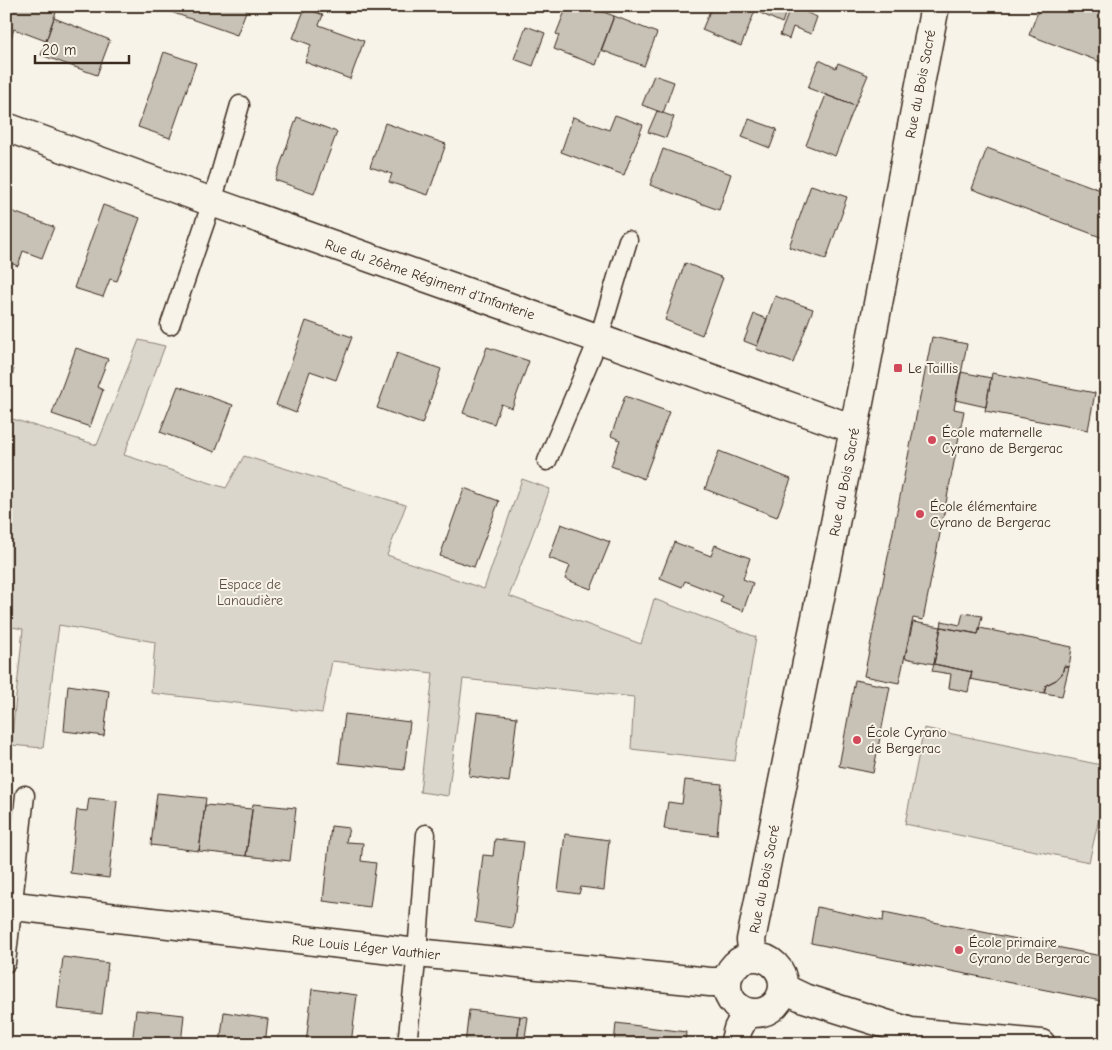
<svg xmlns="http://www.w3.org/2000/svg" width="1112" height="1050" viewBox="0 0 1112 1050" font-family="'Comic Neue',sans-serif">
  <rect width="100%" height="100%" fill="#f7f3e8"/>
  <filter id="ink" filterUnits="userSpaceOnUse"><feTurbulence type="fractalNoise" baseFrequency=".02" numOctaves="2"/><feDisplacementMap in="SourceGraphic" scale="10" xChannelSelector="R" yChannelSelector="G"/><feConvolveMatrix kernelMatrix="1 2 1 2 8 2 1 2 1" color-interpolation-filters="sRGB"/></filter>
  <g filter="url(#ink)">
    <path fill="#dbd6cb" stroke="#8b8074" d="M 139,340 L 165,346 L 124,455 L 226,488 L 244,456 L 406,505 L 387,555 L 484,589 L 522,479 L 550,489 L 509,596 L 641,644 L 654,599 L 756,637 L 735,761 L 631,749 L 634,697 L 463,679 L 448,796 L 420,792 L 433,673 L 332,661 L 322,713 L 151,693 L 155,642 L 59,625 L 43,748 L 11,745 L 23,629 L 6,626 L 6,417 L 97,445 Z
      M 6,366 L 14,369 L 6,400 Z
      M 924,728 L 1106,766 L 1106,788 L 1089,862 L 905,824 Z"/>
    <path fill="#c8c1b6" stroke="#3b2a1e" d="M 6,6 L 58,6 L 46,41 L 14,29 L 12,35 L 6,33 Z
      M 170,6 L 248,6 L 237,35 L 168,11 Z
      M 567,6 L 588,6 L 614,16 L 596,65 L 554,49 L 559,35 L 556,34 Z
      M 712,6 L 744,6 L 755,11 L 741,46 L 702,30 Z
      M 761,6 L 788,6 L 782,23 L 758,12 Z
      M 791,6 L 817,17 L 811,34 L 793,27 L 789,39 L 780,35 Z
      M 1040,6 L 1082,6 L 1106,15 L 1106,64 L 1029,35 Z
      M 305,8 L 323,15 L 319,25 L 364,41 L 350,79 L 305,62 L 311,45 L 293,38 Z
      M 614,16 L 657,33 L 644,66 L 601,50 Z
      M 54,18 L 110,40 L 97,75 L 41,55 Z
      M 526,26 L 545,33 L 533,66 L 514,59 Z
      M 6,33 L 12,35 L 9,43 L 6,41 Z
      M 164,52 L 196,63 L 170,138 L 138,127 Z
      M 819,60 L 836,68 L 838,63 L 868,75 L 855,106 L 808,88 Z
      M 654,75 L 674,82 L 663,113 L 642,105 Z
      M 826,95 L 855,106 L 835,156 L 806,145 Z
      M 657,111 L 674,117 L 666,138 L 648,132 Z
      M 615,115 L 643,125 L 624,175 L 561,152 L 573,117 L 609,130 Z
      M 297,117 L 337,132 L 314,194 L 275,180 Z
      M 749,119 L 777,129 L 770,148 L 742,137 Z
      M 385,123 L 446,144 L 428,195 L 389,182 L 392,174 L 370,167 Z
      M 987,148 L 1106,192 L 1106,239 L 972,189 Z
      M 663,149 L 731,174 L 719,210 L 650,185 Z
      M 811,185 L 847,197 L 842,211 L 843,211 L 826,259 L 789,247 Z
      M 103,205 L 140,218 L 117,281 L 110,279 L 103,297 L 74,288 Z
      M 6,210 L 11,211 L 6,223 Z
      M 11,211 L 54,227 L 42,258 L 23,251 L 18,266 L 6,261 L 6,223 Z
      M 685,263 L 723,278 L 702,335 L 665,320 Z
      M 775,296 L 813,309 L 793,363 L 756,349 Z
      M 754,314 L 767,319 L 757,346 L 744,341 Z
      M 306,321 L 352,337 L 336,380 L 310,371 L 296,413 L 276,405 Z
      M 932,337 L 967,344 L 954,409 L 964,411 L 923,620 L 913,618 L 899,683 L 864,676 Z
      M 487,347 L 529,361 L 512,408 L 501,404 L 494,424 L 463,413 Z
      M 76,348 L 108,359 L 97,387 L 103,390 L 90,427 L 52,414 Z
      M 397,353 L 441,369 L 422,424 L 377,408 Z
      M 961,372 L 991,378 L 986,407 L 955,400 Z
      M 992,373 L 1095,393 L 1088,430 L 985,411 Z
      M 178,386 L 233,405 L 215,452 L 160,432 Z
      M 625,396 L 669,412 L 644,479 L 611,466 L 620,440 L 611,436 Z
      M 719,451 L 791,479 L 777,517 L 705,489 Z
      M 464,488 L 499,501 L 474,567 L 440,556 Z
      M 561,524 L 610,542 L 591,589 L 565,579 L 570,566 L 549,558 Z
      M 674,542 L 711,556 L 715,545 L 750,558 L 743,579 L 753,583 L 743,611 L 720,602 L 723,596 L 685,581 L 682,587 L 660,578 Z
      M 963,613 L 982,616 L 978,634 L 941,627 L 942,621 L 960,625 Z
      M 913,622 L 941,627 L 934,664 L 905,658 Z
      M 941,627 L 978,634 L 980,628 L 1072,647 L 1069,667 L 1064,666 L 1062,674 L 1056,680 L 1046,685 L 1044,693 L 970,679 L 972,672 L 934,664 Z
      M 934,664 L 972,672 L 968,692 L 949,688 L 951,674 L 932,671 Z
      M 1064,666 L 1069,667 L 1062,696 L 1044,693 L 1046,685 L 1056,680 L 1062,674 Z
      M 855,680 L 890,687 L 873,773 L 839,766 Z
      M 68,685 L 109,691 L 104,736 L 64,731 Z
      M 477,712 L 517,717 L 509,782 L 469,776 Z
      M 345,714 L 410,722 L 404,770 L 339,763 Z
      M 685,780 L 722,784 L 717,835 L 664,829 L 668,802 L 682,804 Z
      M 157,793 L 206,798 L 199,851 L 151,845 Z
      M 89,798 L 117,801 L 109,878 L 70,873 L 77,810 L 87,811 Z
      M 253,804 L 296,808 L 290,861 L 246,856 Z
      M 205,805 L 252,809 L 246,856 L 199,851 Z
      M 331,826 L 349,828 L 346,842 L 363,843 L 361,861 L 376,863 L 370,907 L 323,901 Z
      M 565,834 L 609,840 L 604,890 L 581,887 L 579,894 L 558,891 Z
      M 495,839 L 524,842 L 513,928 L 475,922 L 483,855 L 493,856 Z
      M 817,907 L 883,921 L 884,912 L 1106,957 L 1106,1002 L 811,943 Z
      M 63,957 L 108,963 L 102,1014 L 57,1009 Z
      M 312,989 L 357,995 L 351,1044 L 306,1044 Z
      M 136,1010 L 184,1015 L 181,1044 L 132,1044 Z
      M 469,1010 L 520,1016 L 517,1044 L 465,1044 Z
      M 224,1012 L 268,1019 L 265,1044 L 220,1044 Z
      M 520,1016 L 528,1017 L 524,1044 L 517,1044 Z
      M 616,1023 L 686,1032 L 685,1044 L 614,1044 Z"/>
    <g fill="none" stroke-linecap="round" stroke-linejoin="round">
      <defs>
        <path id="lane" d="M 170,325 L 212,202 L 240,105
          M 547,461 L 599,338 L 628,240
          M 6,963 L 25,795
          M 407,1044 L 417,953 L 426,834"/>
        <path id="street" d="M 6,127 L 212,202 L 854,429
          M 6,905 L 417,953 L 710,982 L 726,982
          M727 985a28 28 0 1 1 56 0a28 28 0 1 1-56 0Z
          M 753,957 L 751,940 L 854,429 L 935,6
          M 783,988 L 804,998 L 911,1032 L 1041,1044
          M 734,1044 L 738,1029 L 747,1012"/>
      </defs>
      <use href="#lane" stroke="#3b2a1e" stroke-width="21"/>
      <use href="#street" stroke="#3b2a1e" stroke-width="31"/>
      <use href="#lane" stroke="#f7f3e8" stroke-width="18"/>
      <use href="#street" stroke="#f7f3e8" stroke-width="28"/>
    </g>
  </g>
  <g fill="#d1495b" stroke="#f7f3e8" stroke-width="2">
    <rect x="893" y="363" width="10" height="10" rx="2.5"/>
    <circle cx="932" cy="440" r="5"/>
    <circle cx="920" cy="514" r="5"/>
    <circle cx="857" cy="740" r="5"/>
    <circle cx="959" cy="950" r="5"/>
  </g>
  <g text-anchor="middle" stroke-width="4" stroke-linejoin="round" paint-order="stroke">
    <g font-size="14" fill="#3b2a1e" stroke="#f7f3e8">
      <text transform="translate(920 84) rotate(-79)" y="5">Rue du Bois Sacré</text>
      <text transform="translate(430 279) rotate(19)" y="5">Rue du 26ème Régiment d'Infanterie</text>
      <text transform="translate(844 482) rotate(-79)" y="5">Rue du Bois Sacré</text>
      <text transform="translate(764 879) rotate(-79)" y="5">Rue du Bois Sacré</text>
      <text transform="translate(366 947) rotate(6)" y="5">Rue Louis Léger Vauthier</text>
    </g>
    <g font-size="14" fill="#3b2a1e" stroke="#f7f3e8" text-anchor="start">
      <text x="908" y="373">Le Taillis</text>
      <text x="942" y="437">École maternelle<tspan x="942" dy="16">Cyrano de Bergerac</tspan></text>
      <text x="930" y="511">École élémentaire<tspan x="930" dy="16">Cyrano de Bergerac</tspan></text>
      <text x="867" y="737">École Cyrano<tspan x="867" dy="16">de Bergerac</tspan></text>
      <text x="969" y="947">École primaire<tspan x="969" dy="16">Cyrano de Bergerac</tspan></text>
    </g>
    <g font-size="14" fill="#5b4c41" stroke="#f7f3e8">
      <text x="250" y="589">Espace de<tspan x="250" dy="16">Lanaudière</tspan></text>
    </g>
  </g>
  <rect width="1112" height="1050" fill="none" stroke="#f7f3e8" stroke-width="25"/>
  <rect x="12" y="12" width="1087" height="1025" fill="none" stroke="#3b2a1e" stroke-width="2" filter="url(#ink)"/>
  <path d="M35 55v8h94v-8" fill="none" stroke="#3b2a1e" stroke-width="2.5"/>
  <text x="42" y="55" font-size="15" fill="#3b2a1e" stroke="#f7f3e8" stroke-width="4" paint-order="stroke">20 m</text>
</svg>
